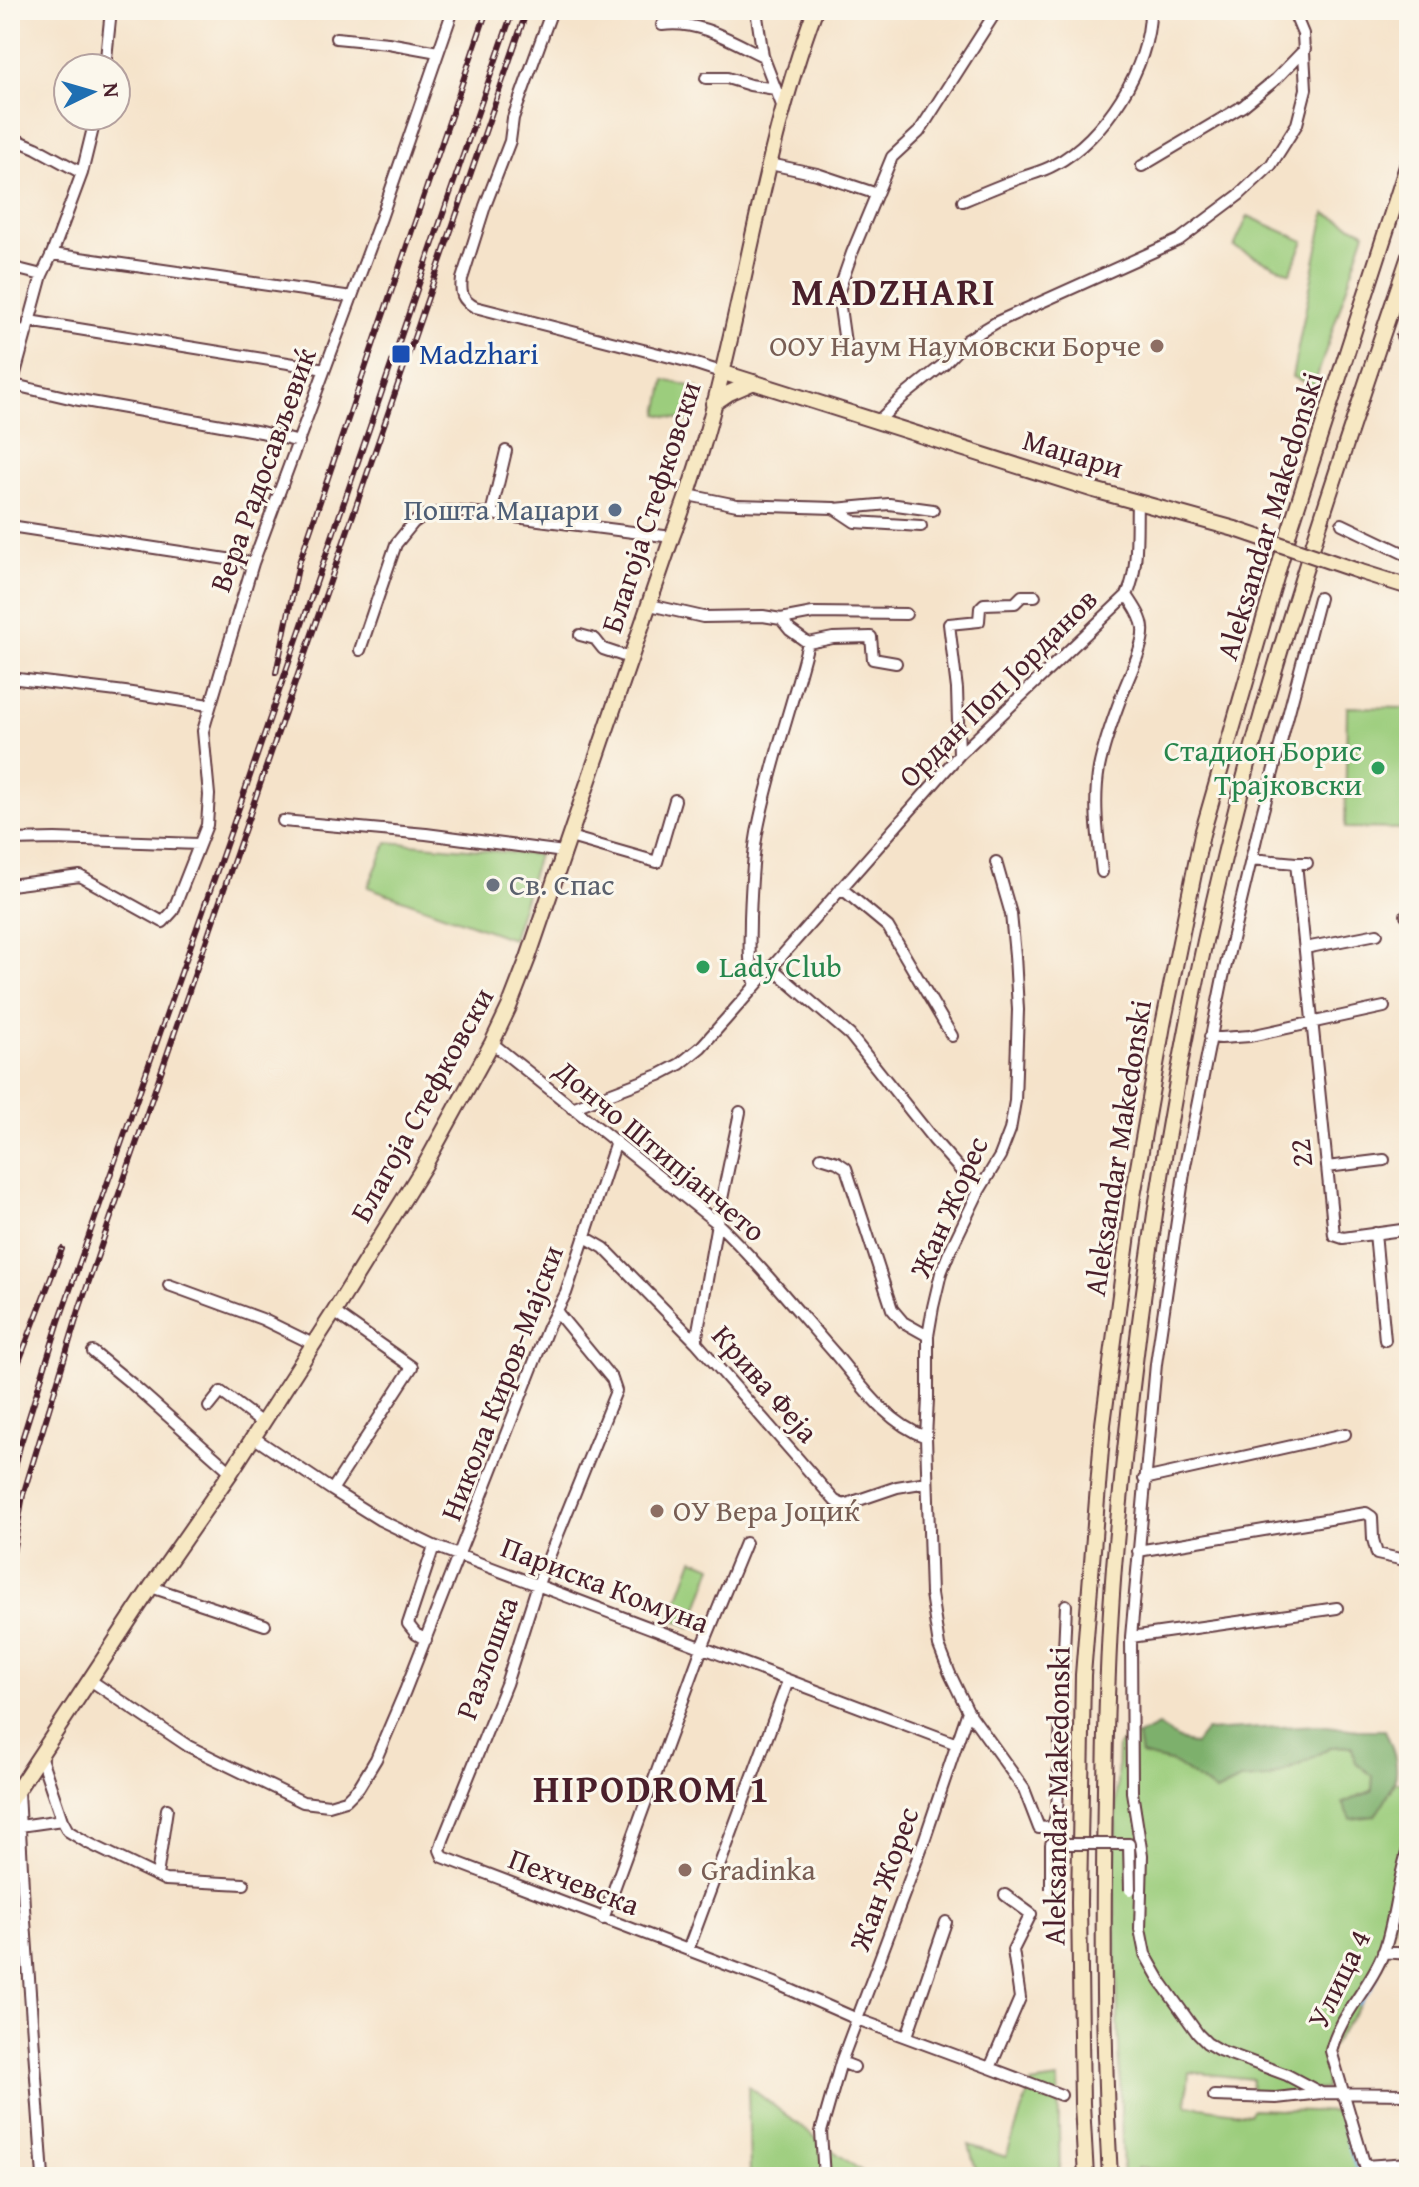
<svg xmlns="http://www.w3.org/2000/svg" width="1419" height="2187" viewBox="0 0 1419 2187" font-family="'Gentium Book Plus',serif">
  <rect width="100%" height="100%" fill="#fbf7ec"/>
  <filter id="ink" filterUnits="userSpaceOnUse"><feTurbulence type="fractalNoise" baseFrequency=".0125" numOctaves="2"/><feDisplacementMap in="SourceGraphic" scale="16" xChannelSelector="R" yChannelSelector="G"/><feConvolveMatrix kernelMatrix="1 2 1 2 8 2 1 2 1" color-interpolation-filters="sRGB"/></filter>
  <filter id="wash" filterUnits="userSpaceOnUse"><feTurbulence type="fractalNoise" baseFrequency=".006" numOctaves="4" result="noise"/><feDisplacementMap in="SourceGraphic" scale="32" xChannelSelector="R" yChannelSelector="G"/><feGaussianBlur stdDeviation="1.8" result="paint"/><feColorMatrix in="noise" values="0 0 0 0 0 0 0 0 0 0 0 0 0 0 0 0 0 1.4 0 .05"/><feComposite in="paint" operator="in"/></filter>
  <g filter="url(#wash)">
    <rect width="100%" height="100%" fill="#f5e3ca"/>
    <path fill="#9ccd7d" stroke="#737654" stroke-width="2" d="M 1325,213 L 1365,232 L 1314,386 L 1292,377 Z
      M 1248,216 L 1304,241 L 1290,273 L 1234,247 Z
      M 665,380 L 698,388 L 691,422 L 658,414 Z
      M 1347,707 L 1409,708 L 1409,829 L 1345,828 Z
      M 387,842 L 538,855 L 512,939 L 368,887 Z
      M 693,1559 L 713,1566 L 691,1627 L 671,1619 Z
      M 1130,1736 L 1138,1736 L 1141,1755 L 1174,1763 L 1216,1792 L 1240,1780 L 1269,1778 L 1307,1761 L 1330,1747 L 1352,1746 L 1355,1762 L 1373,1776 L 1372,1791 L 1358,1796 L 1391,1792 L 1395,1782 L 1409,1783 L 1409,1854 L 1388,1953 L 1371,1989 L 1330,2048 L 1325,2089 L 1251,2096 L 1252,2079 L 1189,2072 L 1186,2105 L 1249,2114 L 1253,2109 L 1339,2112 L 1359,2177 L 1248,2177 L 1137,2168 L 1137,2177 L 1123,2177 L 1114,1888 L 1118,1745 Z
      M 1058,2080 L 1060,2177 L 978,2177 L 969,2145 L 1006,2157 L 1031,2084 Z
      M 748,2086 L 825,2145 L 870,2177 L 750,2177 Z"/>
    <path fill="#7db06c" stroke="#64684c" stroke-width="2" d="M 1319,1725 L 1358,1730 L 1385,1730 C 1403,1771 1399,1779 1375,1816 L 1351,1819 L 1343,1803 L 1372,1791 L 1373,1776 L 1355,1762 L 1352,1746 L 1330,1747 L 1307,1761 L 1269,1778 L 1240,1780 L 1216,1792 L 1174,1763 L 1141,1755 L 1138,1736 L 1158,1726 L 1182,1741 L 1194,1745 L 1205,1731 Z"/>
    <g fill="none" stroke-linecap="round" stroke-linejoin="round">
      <path stroke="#75ade4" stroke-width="3" d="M 1359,2004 L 1371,1989 L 1377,1977
        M 1329,2058 L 1328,2071 L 1333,2090
        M 1335,2097 L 1346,2139 L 1359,2177"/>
    </g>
  </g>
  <g filter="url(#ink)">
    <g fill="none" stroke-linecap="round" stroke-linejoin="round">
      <defs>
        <path id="street" d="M 552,10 L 513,118 L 510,141 L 485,206 L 462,279 C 460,293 462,300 475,307 L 690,362 L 721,372
          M 756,10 L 763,56 L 783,108
          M 662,25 C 700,20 731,41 763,56
          M 336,38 L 388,43 L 438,52
          M 105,68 L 111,10
          M 706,78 L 727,78 L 750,85 L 775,89
          M 10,137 L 36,148 L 82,173
          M 770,164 L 817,174 L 877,194
          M 1142,166 L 1243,106 L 1276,79 L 1305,49
          M 963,201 C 982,193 1001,185 1020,178 C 1031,174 1044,171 1054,165 C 1104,139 1151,66 1150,10
          M 52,254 L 352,297
          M 10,267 L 42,275
          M 29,321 L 325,369
          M 10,329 L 27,331
          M 1402,336 L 1409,338
          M 846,350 L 838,293 L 852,253 L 885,174 L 892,157 L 919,132 L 997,10
          M 10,384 L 74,399 L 261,432 L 299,442
          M 10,392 L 42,275 L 52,254 L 82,173 L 96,116
          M 877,422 L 904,396 L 944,364 L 967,340 L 997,322 L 1179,240 L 1239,195 L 1271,165 L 1297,124 L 1306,89 L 1303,34 L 1293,10
          M 688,495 L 737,505 L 834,508 L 855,522 L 921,526
          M 835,509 L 889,504 L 933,510
          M 491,514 L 506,451
          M 1342,524 L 1409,556
          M 10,526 L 253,563
          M 1319,598 L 1261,818 L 1223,977 L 1185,1166 L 1156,1364 L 1131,1637 L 1132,1792 L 1142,1855 L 1140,1929 L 1145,1954 L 1161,1982 L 1198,2034 L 1207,2043 L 1219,2050 L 1287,2075 L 1321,2093
          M 650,605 L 703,617 L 763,616 L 781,619 L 813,613 L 906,614
          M 781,619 L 790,630 L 808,643 L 833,638 L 871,637 L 873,659 L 896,663
          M 580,635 L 595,639 L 603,649 L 630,658
          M 360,650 L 396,544 L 413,523 L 423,516 L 447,511 L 491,514 L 672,537
          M 10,678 L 125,692 L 209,705
          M 959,755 L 957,689 L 949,624 L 979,621 L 980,608 L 984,604 L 1015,603 L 1022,596 L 1035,596
          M 283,821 L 426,834 L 564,852
          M 570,837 L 657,862 L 675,800
          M 10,840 L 55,839 L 198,844
          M 1251,859 L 1296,863
          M 996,862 L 1011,914 L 1015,955 L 1018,1010 L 1015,1101 L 1010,1130 L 1000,1156 L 979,1191 L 949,1253 L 941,1273 L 933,1307 L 928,1336 L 928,1399 L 926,1437 L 931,1594 L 939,1646 L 950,1674 L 968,1711 L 1024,1789 L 1039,1828 L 1053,1827 L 1057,1811 L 1066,1605
          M 1307,863 L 1296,863 L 1334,1235 L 1343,1238 L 1409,1229
          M 1102,872 C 1098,838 1093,802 1099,768 C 1104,742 1114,716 1123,692 C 1129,676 1145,644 1143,628 C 1142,616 1133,605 1127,595
          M 10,885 L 80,876 L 163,922 L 173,911 L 207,825 L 209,795 L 203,731 L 253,563 L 381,218 L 453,10
          M 841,888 L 888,927 L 952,1036
          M 1406,915 L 1409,915
          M 1305,948 L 1377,934
          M 772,968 L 850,1035 L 933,1139 L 979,1191
          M 756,985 C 747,960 750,944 750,918 C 751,890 752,861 757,833 C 769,769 792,707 808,643
          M 1210,1037 L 1221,1038 L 1250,1036 L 1384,1007
          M 492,1043 L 717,1223 C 760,1264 797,1311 836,1355 C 861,1385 888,1424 926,1437
          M 572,1108 L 659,1075 L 680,1064 L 701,1047 L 727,1018 L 959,755 L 1127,595 C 1139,570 1136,528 1137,501
          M 821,1157 L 837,1162 L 846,1168 L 892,1309 L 903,1322 L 928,1336
          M 1327,1167 L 1384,1160
          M 1375,1233 L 1385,1340
          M 585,1237 L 604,1248 L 696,1342 L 835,1501 L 844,1505 L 897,1487 L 927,1482
          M 169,1285 L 262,1319 L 313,1344
          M 556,1311 L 612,1379 L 616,1391 L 538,1584 L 506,1684 L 443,1840 L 440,1850 L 443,1857 L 775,1983 L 857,2019 L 990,2068 L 1020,1998 L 1013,1950 L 1031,1914 L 1005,1895
          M 696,1342 L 717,1223 L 740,1112
          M 93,1352 L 132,1384 L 231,1472
          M 209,1407 L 221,1392 L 262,1423
          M 253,1437 L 332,1490 L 380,1520 L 434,1546 L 957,1744
          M 1144,1479 L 1345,1434
          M 332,1490 L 412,1367 L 334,1312
          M 1138,1551 L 1366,1513 L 1372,1517 L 1373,1539 L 1377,1554 L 1409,1561
          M 151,1587 L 265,1625
          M 1131,1637 L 1337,1608
          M 426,1640 L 416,1634 L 408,1624 L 434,1546
          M 90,1680 L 188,1746 L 303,1802 L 329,1805 L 346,1800 L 359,1787 L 376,1759 L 405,1691 L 548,1327 L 566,1293 L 616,1142
          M 40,1755 L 62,1820 L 68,1831 L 88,1843 L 165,1880 L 244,1884
          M 18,1791 L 24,1907 L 43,2177
          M 20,1826 L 62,1820
          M 157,1876 L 167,1809
          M 603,1919 L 702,1648 L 745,1543
          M 688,1950 L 788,1681
          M 1383,1952 L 1409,1954
          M 907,2036 L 946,1922
          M 854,2067 L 841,2062 L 924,1841 L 968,1711
          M 990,2068 L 1061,2095
          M 1214,2096 L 1276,2098 L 1321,2093 L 1409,2094
          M 1365,2166 L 1409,2163
          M 824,2177 L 821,2132 L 841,2062
          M 1371,2177 L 1365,2166 L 1331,2051 C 1340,2014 1371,1987 1384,1951 C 1396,1917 1397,1880 1409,1847"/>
        <path id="secondary" d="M 721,372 L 1094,490 L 1235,529
          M 713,404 L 729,393 L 754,382
          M 1361,572 L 1409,587
          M 10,1801 L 151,1587 L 231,1472 L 334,1312 L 426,1163 L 492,1043 L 509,1007 L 528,958 L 672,537 C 739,367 751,181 815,10
          M 1086,2177 L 1082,2104 L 1079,1902 L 1083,1675 L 1103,1424 L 1133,1196 L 1163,1025 L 1202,834 L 1290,529 L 1409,160
          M 1110,2177 C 1104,2075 1103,1974 1104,1872 C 1105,1770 1106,1668 1114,1567 C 1134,1329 1168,1090 1224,858 C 1273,654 1342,455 1409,256"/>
      </defs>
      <use href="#street" stroke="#643c43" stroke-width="14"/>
      <use href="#secondary" stroke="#643c43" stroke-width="18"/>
      <use href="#street" stroke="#fff" stroke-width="10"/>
      <use href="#secondary" stroke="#f7e8c3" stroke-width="14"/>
      <defs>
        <path id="rail" d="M 276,673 L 299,563 L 487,10
          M 10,1385 L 62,1249
          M 10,1489 L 20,1446 L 59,1321 L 241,802 L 513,10
          M 10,1570 L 23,1495 L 80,1307 L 527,10"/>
      </defs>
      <use href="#rail" stroke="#4a1f2b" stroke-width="6"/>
      <use href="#rail" stroke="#fbf7ec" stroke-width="3" stroke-dasharray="9" stroke-linecap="butt"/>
      <defs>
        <path id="street-bridge" d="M 1051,1889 L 1051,1844 L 1129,1844 L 1130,1890"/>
        <path id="secondary-bridge" d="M 1235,529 L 1361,572"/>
      </defs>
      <use href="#street-bridge" stroke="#643c43" stroke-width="14" stroke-linecap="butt"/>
      <use href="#secondary-bridge" stroke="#643c43" stroke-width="18" stroke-linecap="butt"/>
      <use href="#street-bridge" stroke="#fff" stroke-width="10"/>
      <use href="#secondary-bridge" stroke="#f7e8c3" stroke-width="14"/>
    </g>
  </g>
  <g fill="#8d6e63" stroke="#fbf7ec" stroke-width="3">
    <circle cx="1157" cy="346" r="8"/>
    <circle cx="657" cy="1511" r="8"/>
    <circle cx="685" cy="1870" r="8"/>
  </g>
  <rect fill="#1a4fb4" stroke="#fbf7ec" stroke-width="3" x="391" y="344" width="20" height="20" rx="4"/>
  <circle fill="#5c6f8a" stroke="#fbf7ec" stroke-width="3" cx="615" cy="510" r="8"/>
  <g fill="#2e9e5b" stroke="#fbf7ec" stroke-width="3">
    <circle cx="1378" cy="768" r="8"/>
    <circle cx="703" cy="967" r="8"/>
  </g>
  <circle fill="#6b7280" stroke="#fbf7ec" stroke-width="3" cx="493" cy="885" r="8"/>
  <g text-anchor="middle" stroke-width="6" stroke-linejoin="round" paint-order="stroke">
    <g font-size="30" fill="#785e54" stroke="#fbf7ec" text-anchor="start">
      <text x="1141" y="356" text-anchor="end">ООУ Наум Наумовски Борче</text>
      <text x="673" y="1521">ОУ Вера Јоциќ</text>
      <text x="701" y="1880">Gradinka</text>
    </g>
    <g font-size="30" fill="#164399" stroke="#fbf7ec" text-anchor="start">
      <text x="419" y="364">Madzhari</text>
    </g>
    <g font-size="30" fill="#4a1f2b" stroke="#fbf7ec">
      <text transform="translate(1073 454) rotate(17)" y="10">Маџари</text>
      <text transform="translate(263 470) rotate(-70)" y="10">Вера Радосављевиќ</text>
      <text transform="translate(651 507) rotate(-72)" y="10">Благоја Стефковски</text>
      <text transform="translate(1270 516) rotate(-73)" y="10">Aleksandar Makedonski</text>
      <text transform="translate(998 688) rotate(-45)" y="10">Ордан Поп Јорданов</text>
      <text transform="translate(422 1105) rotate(-61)" y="10">Благоја Стефковски</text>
      <text transform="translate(1118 1148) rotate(-81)" y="10">Aleksandar Makedonski</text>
      <text transform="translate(660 1151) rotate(40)" y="10">Дончо Штипјанчето</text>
      <text transform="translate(1301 1153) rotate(-96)" y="10">22</text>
      <text transform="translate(949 1207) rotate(-66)" y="10">Жан Жорес</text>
      <text transform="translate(502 1383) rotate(-69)" y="10">Никола Киров-Мајски</text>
      <text transform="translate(765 1384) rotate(49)" y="10">Крива Феја</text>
      <text transform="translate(605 1585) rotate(21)" y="10">Париска Комуна</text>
      <text transform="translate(487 1658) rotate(-70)" y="10">Разлошка</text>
      <text transform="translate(1057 1796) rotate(-89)" y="10">Aleksandar Makedonski</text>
      <text transform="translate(884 1879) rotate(-70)" y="10">Жан Жорес</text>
      <text transform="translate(574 1882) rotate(21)" y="10">Пехчевска</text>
      <text transform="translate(1339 1979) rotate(-64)" y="10">Улица 4</text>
    </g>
    <g font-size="30" fill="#4e5e75" stroke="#fbf7ec" text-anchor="end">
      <text x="599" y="520">Пошта Маџари</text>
    </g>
    <g font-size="30" fill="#27864d" stroke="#fbf7ec" text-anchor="end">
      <text x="1362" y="761">Стадион Борис<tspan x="1362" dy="34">Трајковски</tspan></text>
      <text x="719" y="977" text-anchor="start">Lady Club</text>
    </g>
    <g font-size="30" fill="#5b616d" stroke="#fbf7ec" text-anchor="start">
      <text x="509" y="895">Св. Спас</text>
    </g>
    <g font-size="38" font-weight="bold" letter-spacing="2" fill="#4a1f2b" stroke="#fbf7ec">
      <text x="894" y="305">MADZHARI</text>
      <text x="652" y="1802">HIPODROM 1</text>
    </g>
  </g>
  <rect width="1419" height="2187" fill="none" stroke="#fbf7ec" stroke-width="40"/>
  <g transform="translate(92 92) rotate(85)"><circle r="38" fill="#fbf7ec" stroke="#b4a19f" stroke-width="2"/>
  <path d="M0-6L14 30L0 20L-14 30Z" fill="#1f6fb2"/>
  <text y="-12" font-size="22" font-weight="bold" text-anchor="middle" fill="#4a1f2b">N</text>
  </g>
</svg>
